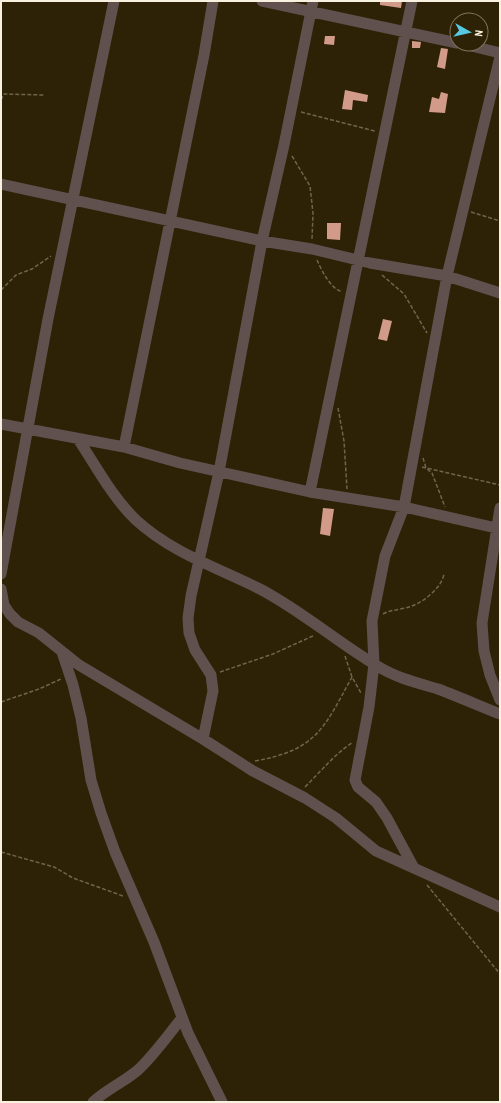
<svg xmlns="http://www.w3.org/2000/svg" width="501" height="1103" viewBox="0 0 501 1103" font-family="'Archivo Narrow',sans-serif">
  <rect width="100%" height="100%" fill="#2d2206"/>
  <path fill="#d29b89" d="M 380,1 L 402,1 L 401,8 L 380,5 Z
    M 325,36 L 335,36 L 334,45 L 324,44 Z
    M 412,41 L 421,42 L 420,48 L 412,48 Z
    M 441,48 L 448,49 L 445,69 L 437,67 Z
    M 345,90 L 368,95 L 367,102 L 353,100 L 352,110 L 342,109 Z
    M 441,92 L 448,94 L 445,113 L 429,112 L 432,97 L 439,99 Z
    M 327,223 L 341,223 L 340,240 L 327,239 Z
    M 383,319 L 392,321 L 387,341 L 378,339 Z
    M 323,508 L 334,509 L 330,536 L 320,534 Z"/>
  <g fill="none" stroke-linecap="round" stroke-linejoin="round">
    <path stroke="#6f654d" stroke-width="1.5" stroke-dasharray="4 2" stroke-linecap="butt" d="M 1,100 L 4,94 L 44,95
      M 301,112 L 375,131
      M 292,156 L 310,186 L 313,213 L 312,239
      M 471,212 L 500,221
      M 317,260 C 322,271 330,288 342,292
      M 382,275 L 404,294 L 427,333
      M 1,290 L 16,275 L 32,269 L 51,256
      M 338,408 L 344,441 L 347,489
      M 423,458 L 426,468 L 432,473 L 445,507
      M 422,467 L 500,485
      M 383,614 C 392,609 402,610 412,606 C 425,601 442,587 444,574
      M 345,656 L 352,677 L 361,693
      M 220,672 L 273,654 L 315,635
      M 1,702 L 39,689 L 61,679
      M 255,761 C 317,750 324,728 352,677
      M 305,787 C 321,771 335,754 353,742
      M 1,852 L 54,867 L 73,878 L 123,896
      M 427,885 L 500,974"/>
    <path stroke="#60514f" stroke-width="11" d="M 262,1 L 457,43
      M 463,44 L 500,53
      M 1,184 L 262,241 L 312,249 L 370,263 L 447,276 L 500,293
      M 1,424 L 124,447 L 180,463 L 310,492 L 404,507 L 500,529
      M 78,439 C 96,466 112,497 136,520 C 172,553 218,568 260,589 C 302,611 338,643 379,667 C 397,678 418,683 438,689 C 459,697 480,706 500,714
      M 124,447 L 204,55 L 213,1
      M 310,492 L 412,1
      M 500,508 L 482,623 L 484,651 L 490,675 L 500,700
      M 1,574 L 48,319 L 114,1
      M 1,589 L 4,605 L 10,614 L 18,622 L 39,633 L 79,665 L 203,739 L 253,771 L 305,798 L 336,818 L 376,851 L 500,907
      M 62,652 L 73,685 L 81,718 L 91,780 L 101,813 L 115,852 L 154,942 L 188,1033 L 222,1102
      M 203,739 L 213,691 L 211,675 L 195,650 L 189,633 L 188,618 L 191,596 L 219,472 L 262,241 L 284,145 L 313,1
      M 414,868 L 387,818 L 376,802 L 358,787 L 355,780 L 369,707 L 374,664 L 372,621 L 385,556 L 404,507 L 447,276 L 500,57
      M 93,1102 C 107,1089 124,1082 138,1070 C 154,1055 168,1035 182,1018"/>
  </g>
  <rect width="501" height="1103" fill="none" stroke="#f8f1e0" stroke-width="4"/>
  <g transform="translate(469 32) rotate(98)"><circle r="19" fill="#2d2206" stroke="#7e755d"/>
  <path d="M0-3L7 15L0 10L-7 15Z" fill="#57c9e2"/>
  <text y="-6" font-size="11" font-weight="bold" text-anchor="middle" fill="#f8f1e0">N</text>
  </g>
</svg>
